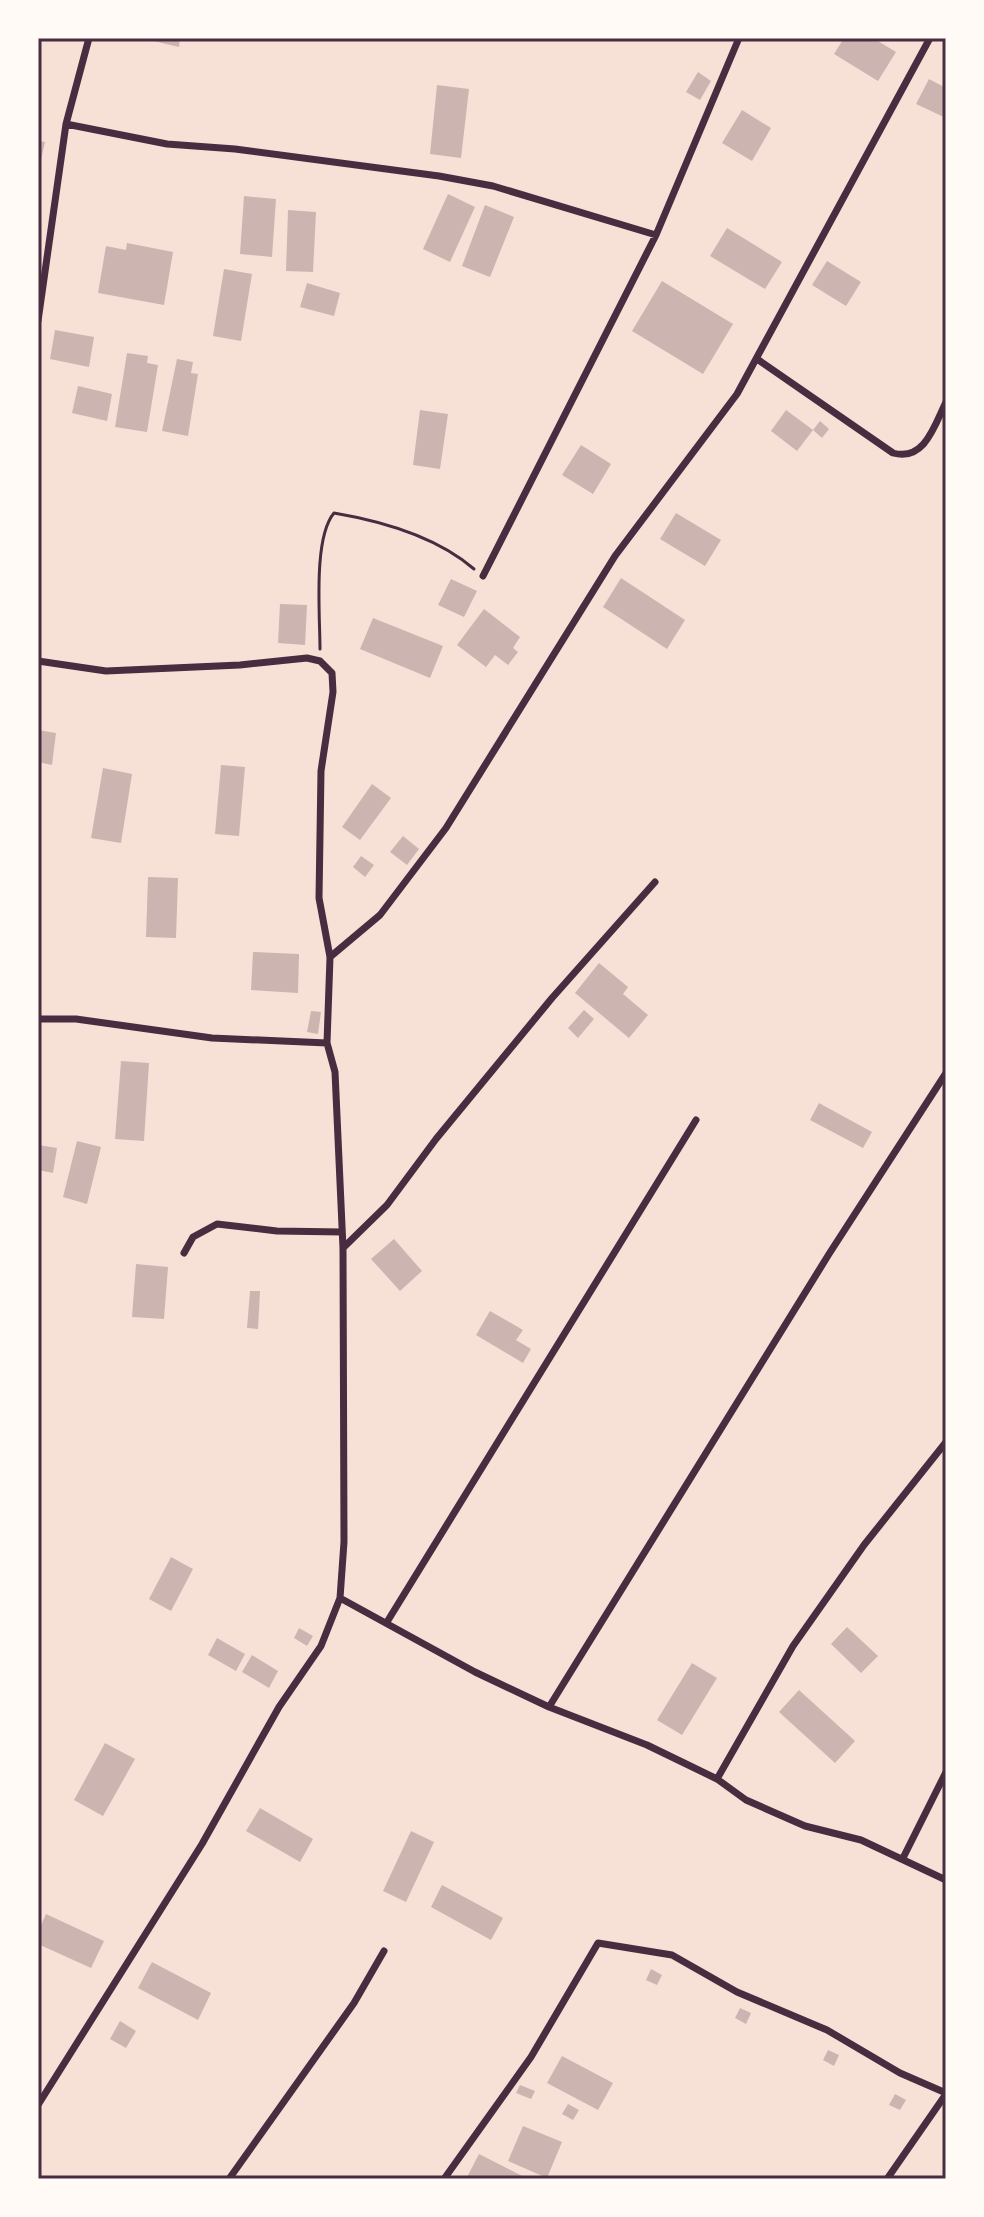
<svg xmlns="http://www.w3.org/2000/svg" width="984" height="2217" viewBox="0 0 984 2217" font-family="Overpass,sans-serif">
  <rect width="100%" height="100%" fill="#f7e1d7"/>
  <path fill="#ccb4b1" d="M 141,38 L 180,38 L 179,47 Z
    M 844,38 L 873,38 L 896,52 L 878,81 L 834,54 Z
    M 698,72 L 711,81 L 700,100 L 686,92 Z
    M 929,79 L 946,88 L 946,118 L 916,104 Z
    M 437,85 L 469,89 L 461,158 L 430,154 Z
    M 742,110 L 771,128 L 752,161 L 722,143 Z
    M 38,141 L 45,142 L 39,169 L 38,169 Z
    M 448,194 L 475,207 L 450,262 L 423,249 Z
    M 244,196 L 276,199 L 272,257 L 240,254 Z
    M 485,205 L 514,217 L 490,277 L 462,266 Z
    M 288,210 L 316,212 L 313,272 L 286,271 Z
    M 727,228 L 782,262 L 765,289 L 710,256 Z
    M 127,243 L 173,252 L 164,305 L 98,293 L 106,246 L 126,250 Z
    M 827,261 L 861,282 L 846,306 L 812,285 Z
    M 224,269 L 252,274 L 241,341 L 213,336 Z
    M 662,281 L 733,324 L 703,374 L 632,331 Z
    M 307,283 L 340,293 L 334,316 L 300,307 Z
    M 55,330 L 94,337 L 89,367 L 50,359 Z
    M 127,353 L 148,356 L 147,363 L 158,365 L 147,432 L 115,427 Z
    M 177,359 L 193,362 L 191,373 L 198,374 L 188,436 L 162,431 Z
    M 78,386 L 112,394 L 107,421 L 72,413 Z
    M 420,410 L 448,414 L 440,469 L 413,465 Z
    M 786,410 L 813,430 L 797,451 L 771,431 Z
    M 820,421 L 829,429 L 822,438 L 813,430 Z
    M 581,445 L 611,464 L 593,494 L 562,475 Z
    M 676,513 L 721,540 L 705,566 L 660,539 Z
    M 621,578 L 685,620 L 667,649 L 603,607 Z
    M 451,579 L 477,591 L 464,617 L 438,605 Z
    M 280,604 L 307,605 L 305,645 L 278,643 Z
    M 484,609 L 520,637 L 513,648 L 518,652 L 508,665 L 495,655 L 486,667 L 457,645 Z
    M 373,618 L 443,646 L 430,678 L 360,649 Z
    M 38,730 L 56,733 L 52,765 L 38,762 Z
    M 221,765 L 245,767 L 239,836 L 215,834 Z
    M 103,768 L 132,774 L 121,843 L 91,838 Z
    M 372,784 L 391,798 L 360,840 L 342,827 Z
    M 403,836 L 419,849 L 407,865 L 390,852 Z
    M 361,856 L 374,865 L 365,877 L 353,867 Z
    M 148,877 L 178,878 L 176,938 L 146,937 Z
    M 253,952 L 299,954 L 298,993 L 251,990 Z
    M 599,963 L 628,987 L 623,994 L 648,1015 L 629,1038 L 575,993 Z
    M 584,1010 L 594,1019 L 578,1038 L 568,1028 Z
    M 311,1011 L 321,1012 L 318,1034 L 307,1032 Z
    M 121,1061 L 149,1063 L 144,1141 L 115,1139 Z
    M 819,1103 L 872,1132 L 863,1148 L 810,1120 Z
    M 77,1141 L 101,1147 L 87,1204 L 63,1197 Z
    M 38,1145 L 57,1148 L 53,1173 L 38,1170 Z
    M 394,1239 L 422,1271 L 400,1291 L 371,1259 Z
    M 136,1264 L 168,1267 L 164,1319 L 132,1317 Z
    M 250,1291 L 260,1291 L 258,1329 L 247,1328 Z
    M 490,1311 L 523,1330 L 516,1340 L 531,1349 L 523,1363 L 476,1335 Z
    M 171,1557 L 193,1569 L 171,1611 L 149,1599 Z
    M 847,1627 L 878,1656 L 861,1673 L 831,1644 Z
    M 299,1628 L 313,1636 L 307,1646 L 294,1638 Z
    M 217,1638 L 245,1654 L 236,1671 L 208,1655 Z
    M 252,1655 L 278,1671 L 269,1688 L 242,1672 Z
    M 692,1663 L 717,1678 L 682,1735 L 657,1720 Z
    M 799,1690 L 855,1741 L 835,1763 L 779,1712 Z
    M 105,1743 L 135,1759 L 103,1816 L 74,1800 Z
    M 260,1808 L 313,1839 L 300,1862 L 246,1831 Z
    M 411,1831 L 434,1842 L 406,1902 L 383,1891 Z
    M 442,1885 L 503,1918 L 491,1940 L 431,1907 Z
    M 46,1914 L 104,1941 L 91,1968 L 38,1944 L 38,1932 Z
    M 152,1962 L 211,1993 L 198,2020 L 138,1988 Z
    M 651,1969 L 662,1975 L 657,1985 L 646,1980 Z
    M 740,2008 L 751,2013 L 746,2024 L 735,2018 Z
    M 120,2021 L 136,2031 L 126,2048 L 110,2039 Z
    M 828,2050 L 839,2055 L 834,2066 L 823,2060 Z
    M 562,2056 L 613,2083 L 598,2110 L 547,2083 Z
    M 520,2085 L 535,2091 L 531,2099 L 516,2093 Z
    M 895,2094 L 906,2100 L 900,2110 L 889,2105 Z
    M 568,2104 L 579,2110 L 573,2120 L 562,2114 Z
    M 523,2126 L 562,2142 L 547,2178 L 508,2161 Z
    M 479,2154 L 528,2179 L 466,2179 Z"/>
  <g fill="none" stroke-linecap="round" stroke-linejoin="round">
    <path stroke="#4a2c40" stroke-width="3" d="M 320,649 C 320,615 313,538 334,513 C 381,521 437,537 474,569"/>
    <path stroke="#4a2c40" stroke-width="7" d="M 66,124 L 167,144 L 235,149 L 439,176 L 493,186 L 656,235 L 739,38
      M 38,321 L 66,124 L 89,38
      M 757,359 L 893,453 C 925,462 935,424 946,402
      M 483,576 L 656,235
      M 38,661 L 106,671 L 240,665 L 307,658 L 320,661 L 332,673 L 333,692 L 321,771 L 319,898 L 330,957 L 327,1043 L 335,1072 L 343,1248 L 344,1542 L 340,1598 L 321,1646 L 279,1707 L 202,1844 L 38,2105
      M 330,957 L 380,915 L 446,828 L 615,556 L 737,394 L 930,38
      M 38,1019 L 76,1019 L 212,1038 L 327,1043
      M 343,1248 L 387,1205 L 436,1139 L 552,998 L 655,882
      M 184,1253 L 193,1237 L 217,1224 L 277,1231 L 342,1232
      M 340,1598 L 475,1672 L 549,1707 L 647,1745 L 717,1779 L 746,1800 L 805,1826 L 861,1840 L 946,1880
      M 387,1622 L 696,1120
      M 549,1707 L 829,1254 L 946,1073
      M 717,1779 L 793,1646 L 864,1545 L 946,1442
      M 903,1858 L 946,1772
      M 229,2179 L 354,2003 L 384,1951
      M 444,2179 L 531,2057 L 598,1943 L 672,1955 L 737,1992 L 827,2030 L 900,2073 L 946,2093
      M 887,2179 L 946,2094"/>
  </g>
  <rect width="984" height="2217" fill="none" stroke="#fffaf5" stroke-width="80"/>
  <rect x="40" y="40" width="904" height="2137" fill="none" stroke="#4a2c40" stroke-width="3"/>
</svg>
